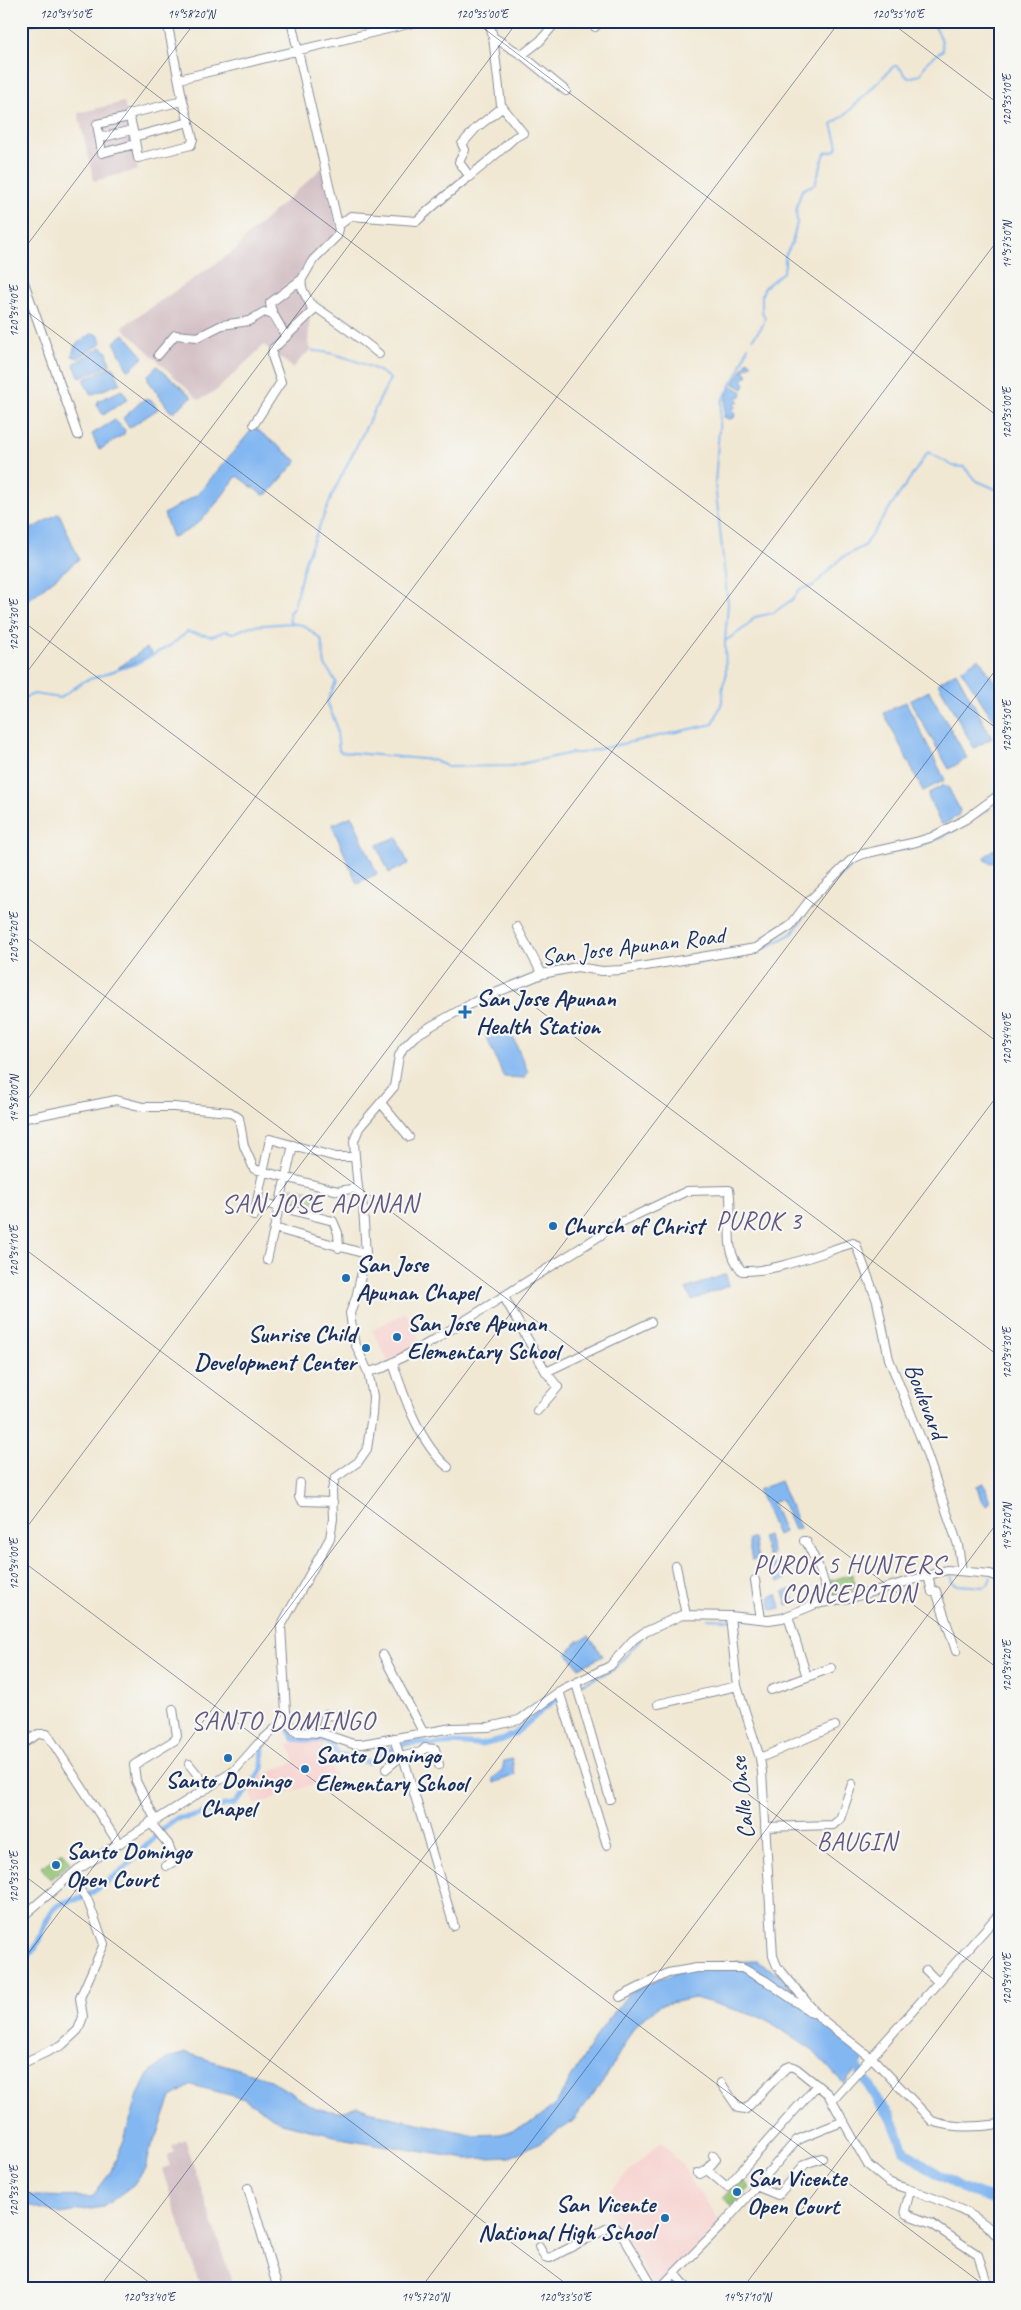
<svg xmlns="http://www.w3.org/2000/svg" width="1021" height="2310" viewBox="0 0 1021 2310" font-family="Caveat,sans-serif">
  <rect width="100%" height="100%" fill="#f6f6f2"/>
  <filter id="ink" filterUnits="userSpaceOnUse"><feTurbulence type="fractalNoise" baseFrequency=".02" numOctaves="2"/><feDisplacementMap in="SourceGraphic" scale="10" xChannelSelector="R" yChannelSelector="G"/><feConvolveMatrix kernelMatrix="1 2 1 2 8 2 1 2 1" color-interpolation-filters="sRGB"/></filter>
  <filter id="wash" filterUnits="userSpaceOnUse"><feTurbulence type="fractalNoise" baseFrequency=".0096" numOctaves="4" result="noise"/><feDisplacementMap in="SourceGraphic" scale="20" xChannelSelector="R" yChannelSelector="G"/><feGaussianBlur stdDeviation="1.12" result="paint"/><feColorMatrix in="noise" values="0 0 0 0 0 0 0 0 0 0 0 0 0 0 0 0 0 1.4 0 .05"/><feComposite in="paint" operator="in"/></filter>
  <g filter="url(#wash)">
    <rect width="100%" height="100%" fill="#f1e8d3"/>
    <path fill="#f7d0ce" d="M 406,1312 L 422,1344 L 388,1361 L 372,1330 Z
      M 301,1740 L 323,1744 L 335,1776 L 255,1805 L 249,1788 L 258,1785 L 256,1777 L 295,1762 L 289,1744 Z
      M 661,2141 L 684,2167 L 696,2188 L 714,2212 L 713,2214 L 721,2222 L 657,2289 L 601,2199 Z"/>
    <path fill="#d2bec4" d="M 124,102 L 138,170 L 94,181 L 78,113 Z
      M 322,168 L 338,231 L 300,279 L 310,312 L 308,344 L 312,350 L 304,355 L 293,368 L 264,345 L 217,390 L 199,400 L 122,327 L 237,249 L 246,237 Z
      M 185,2140 L 219,2243 L 234,2289 L 201,2289 L 162,2169 L 170,2166 L 168,2155 L 174,2152 L 172,2146 Z"/>
    <path fill="#92c272" stroke="#567868" d="M 292,1187 L 316,1192 L 313,1205 L 289,1199 Z
      M 852,1574 L 857,1588 L 830,1596 L 826,1582 Z
      M 62,1852 L 70,1863 L 50,1879 L 41,1867 Z
      M 740,2178 L 750,2187 L 733,2206 L 723,2198 Z"/>
    <path fill="#83b7f1" stroke="#4f73a8" d="M 93,333 L 99,336 L 101,343 L 99,345 L 78,358 L 72,356 L 75,345 Z
      M 124,334 L 144,357 L 128,371 L 114,342 Z
      M 101,347 L 107,352 L 110,365 L 80,378 L 74,365 L 76,362 Z
      M 748,360 L 752,364 L 744,370 L 748,375 L 742,380 L 745,384 L 743,389 L 734,384 L 735,382 Z
      M 157,366 L 192,397 L 173,412 L 170,411 L 148,380 L 148,375 Z
      M 111,367 L 114,368 L 120,383 L 91,395 L 84,381 L 86,378 Z
      M 732,386 L 742,392 L 741,396 L 736,398 L 739,402 L 734,404 L 736,407 L 732,409 L 735,413 L 734,418 L 729,419 L 724,417 C 725,405 725,394 732,386 Z
      M 122,390 L 128,399 L 103,415 L 97,405 L 98,401 Z
      M 144,399 L 152,401 L 158,409 L 129,428 L 123,418 Z
      M 115,420 L 125,430 L 124,434 L 101,449 L 98,448 L 92,434 Z
      M 254,427 L 297,461 L 269,493 L 263,495 L 237,476 C 220,498 200,530 172,537 L 164,514 L 198,494 Z
      M 59,513 L 79,559 L 21,606 L 21,535 Z
      M 146,648 L 153,654 L 135,663 L 118,668 Z
      M 979,658 L 1000,691 L 1000,730 L 961,670 Z
      M 956,672 L 992,738 L 974,748 L 938,683 Z
      M 929,691 L 967,758 L 949,769 L 910,701 Z
      M 906,702 L 945,780 L 923,791 L 884,713 Z
      M 944,785 L 948,787 L 960,810 L 958,816 L 944,824 L 940,823 L 928,796 L 929,793 Z
      M 352,816 L 377,874 L 357,883 L 332,825 Z
      M 397,837 L 408,864 L 389,873 L 377,845 Z
      M 992,850 L 1000,850 L 1000,858 L 992,863 L 986,861 L 985,857 Z
      M 507,1024 L 528,1072 L 525,1078 L 504,1077 L 485,1034 Z
      M 726,1274 L 728,1286 L 692,1300 L 686,1289 Z
      M 780,1481 L 800,1528 L 794,1530 L 781,1499 L 772,1503 L 784,1532 L 777,1535 L 758,1490 Z
      M 984,1483 L 990,1502 L 987,1506 L 981,1500 L 977,1486 Z
      M 767,1535 L 773,1554 L 768,1556 L 762,1537 Z
      M 754,1538 L 758,1559 L 752,1560 L 748,1539 Z
      M 780,1563 L 786,1579 L 778,1582 L 772,1565 Z
      M 791,1589 L 795,1603 L 787,1605 L 783,1592 Z
      M 777,1594 L 781,1608 L 772,1610 L 769,1597 Z
      M 589,1636 L 603,1656 L 579,1668 L 567,1653 L 578,1641 Z
      M 512,1759 L 515,1775 L 494,1783 L 493,1778 L 502,1771 L 504,1761 Z
      M 756,1961 L 779,1974 L 798,1995 L 867,2056 L 844,2084 L 813,2051 L 766,2019 L 695,1998 L 660,2005 L 635,2025 L 606,2077 L 573,2121 L 540,2142 L 511,2157 L 466,2159 L 346,2139 L 282,2123 L 245,2099 L 192,2085 L 171,2097 L 158,2134 L 149,2151 L 145,2169 L 133,2185 L 103,2207 L 61,2214 L 21,2203 L 21,2193 L 35,2196 L 92,2197 L 110,2173 L 124,2140 L 138,2095 L 148,2075 L 166,2059 L 186,2053 L 245,2071 L 270,2080 L 317,2109 L 340,2112 L 357,2106 L 389,2117 L 476,2135 L 501,2134 L 531,2123 L 555,2105 L 596,2036 L 629,1993 L 657,1980 L 703,1963 Z"/>
    <g fill="none" stroke-linecap="round" stroke-linejoin="round">
      <path stroke="#83b7f1" stroke-width="2" d="M 753,338 L 762,327 L 765,319 L 762,311 L 762,294 L 765,287 L 783,272 L 785,265 L 785,256 L 792,243 L 797,223 L 796,208 L 802,190 L 815,184 L 825,153 L 836,150 L 838,146 L 832,124 L 847,113 L 894,66 L 898,66 L 908,78 L 920,75 L 928,61 L 943,50 L 941,38 L 934,25 L 938,21
        M 290,623 L 303,625 L 321,639 L 325,665 L 336,682 L 327,702 L 336,724 L 339,751 L 342,752 L 434,760 L 448,767 L 511,766 L 572,753 L 581,753 L 713,724 L 722,702 L 723,685 L 726,677 L 725,641 L 728,604 L 715,484 L 720,415 L 722,401 L 739,371 L 748,347
        M 725,641 L 746,627 L 755,617 L 773,613 L 793,599 L 800,589 L 813,586 L 841,558 L 864,546 L 928,452 L 953,466 L 964,467 L 975,480 L 1000,491
        M 21,699 L 34,694 L 60,698 L 84,681 L 136,664 L 171,645 L 187,632 L 212,636 L 226,631 L 233,633 L 251,626 L 290,623 L 289,613 L 294,607 L 305,561 L 333,493 L 390,379 C 376,366 332,351 313,351
        M 831,885 L 857,861 L 922,845 L 945,836 L 989,809
        M 691,964 L 756,953 L 793,933 L 810,906
        M 948,1573 L 950,1574 L 952,1582 L 958,1585 L 985,1587 L 988,1585 L 991,1577
        M 806,1612 L 820,1607
        M 708,1619 L 728,1620
        M 733,1620 L 743,1621
        M 580,1685 L 613,1670 L 641,1639"/>
      <path stroke="#83b7f1" stroke-width="5.5" d="M 286,1725 L 294,1739 L 327,1741 L 338,1754 L 368,1762 L 377,1759 L 399,1744 L 423,1742 L 429,1745 L 455,1743 L 480,1745 L 502,1740 L 517,1732 L 559,1696
        M 162,1830 L 176,1819 L 195,1816 L 225,1805 L 234,1804 C 245,1794 254,1782 261,1770 C 266,1759 258,1749 267,1739
        M 87,1896 L 122,1871 L 158,1834
        M 21,1961 C 43,1950 39,1925 54,1909 C 61,1901 74,1900 83,1898"/>
      <path stroke="#83b7f1" stroke-width="10" d="M 855,2063 L 879,2103 L 891,2117 L 905,2151 L 923,2165 L 962,2188 L 1000,2202"/>
    </g>
  </g>
  <g filter="url(#ink)">
    <g fill="none" stroke-linecap="round" stroke-linejoin="round">
      <defs>
        <path id="minor" d="M 167,21 L 182,97 L 178,102 L 129,114 L 134,135 L 137,136 L 189,122
          M 21,23 L 43,21
          M 595,27 L 600,21
          M 493,37 L 522,55 L 566,91
          M 522,55 L 540,41 L 557,21
          M 179,79 L 421,21
          M 129,117 L 97,124 L 102,153 L 135,144
          M 134,135 L 138,158 L 191,145 L 193,139 L 182,97
          M 100,138 L 132,130
          M 470,177 L 459,162 L 465,150 L 462,144 L 476,128 L 503,107
          M 338,226 L 351,216 L 417,221 C 448,191 483,168 514,138 L 523,133 L 501,105 L 493,37 L 489,21
          M 21,274 L 78,435
          M 311,304 C 334,320 357,335 379,354
          M 285,337 C 281,323 271,316 270,303 L 302,279 L 313,260 L 337,236 L 339,229 L 291,21
          M 158,355 L 175,335 L 198,337 L 222,325 L 249,321 L 264,312 L 273,315
          M 254,424 L 281,382 L 272,356 L 273,349 L 312,312 C 312,300 299,293 302,279
          M 1000,794 L 966,819 L 932,837 L 916,842 L 863,854 L 852,859 L 809,901 L 790,926 L 756,948 L 621,970 L 602,971 L 577,967 L 542,974 L 478,1000 L 433,1025 L 415,1036 L 403,1048 L 399,1056 L 394,1087 L 359,1128 L 354,1141 L 355,1157 L 358,1188 L 363,1207 L 366,1254 L 356,1298 L 350,1313 L 354,1341 L 368,1372 L 373,1396 L 372,1415 L 367,1449 L 358,1462 L 335,1478 L 332,1490 L 333,1519 L 330,1538 L 281,1626 L 286,1712 L 289,1724 L 296,1732 L 321,1733 L 353,1744 L 362,1744 L 452,1728 L 489,1727 L 519,1720 L 563,1689 L 610,1666 L 633,1640 L 643,1633 L 682,1615 L 730,1616 L 769,1620 L 782,1618 L 816,1604 L 854,1597 L 947,1570 L 990,1574 L 1000,1578
          M 517,927 L 542,974
          M 381,1103 L 409,1137
          M 21,1119 L 116,1100 L 143,1107 L 174,1107 L 230,1112 L 239,1118 L 244,1146 L 254,1169 L 338,1191 L 358,1188
          M 257,1201 L 333,1221 L 338,1233 L 339,1248
          M 254,1216 L 270,1139 L 336,1157 L 355,1157
          M 274,1228 L 366,1254
          M 267,1260 L 293,1145
          M 504,1297 L 546,1372 L 558,1387 L 537,1411
          M 393,1363 C 404,1397 420,1444 448,1467
          M 368,1372 L 383,1368 L 434,1340 L 601,1235 L 607,1229 L 687,1191 L 729,1190 C 735,1218 720,1246 742,1271 C 776,1272 820,1253 853,1243 L 856,1245 L 877,1301 L 889,1359 L 924,1446 L 958,1545 L 962,1571
          M 546,1372 L 651,1322
          M 300,1483 L 299,1497 L 302,1501 L 333,1502
          M 804,1541 L 806,1541 L 820,1570 L 830,1602
          M 676,1566 L 686,1615
          M 928,1575 L 932,1592 L 936,1591 L 956,1651
          M 755,1580 L 761,1619
          M 730,1616 L 737,1686 L 760,1758 L 762,1772 L 773,1956 L 777,1966 L 820,2018 L 875,2061 L 932,2121 C 952,2129 978,2127 1000,2124
          M 383,1655 L 423,1732
          M 807,1677 L 831,1668
          M 576,1683 L 610,1799
          M 771,1690 L 807,1677 L 788,1616
          M 559,1691 L 607,1845
          M 658,1704 L 737,1686
          M 321,1733 L 326,1714 L 345,1718
          M 394,1738 L 400,1757 L 421,1752 L 425,1748 L 435,1749 L 439,1765
          M 21,1745 L 38,1734 L 47,1734 L 119,1844
          M 403,1756 L 454,1926
          M 760,1758 L 835,1726
          M 189,1764 L 208,1788
          M 386,1769 L 400,1757
          M 155,1819 L 136,1781 L 134,1765 L 175,1740 L 177,1736 L 173,1709
          M 150,1822 L 168,1844 L 175,1861 L 166,1866
          M 765,1827 L 833,1825 L 840,1819 L 852,1784
          M 21,1918 L 77,1870 L 234,1771 L 258,1744 L 288,1717
          M 926,1970 L 938,1982
          M 620,1997 L 668,1973 L 697,1968 L 742,1968 L 766,1981 L 812,2013
          M 23,2063 L 62,2045 L 78,2030 L 83,2017 L 80,1998 L 104,1944 L 88,1901 L 70,1877
          M 721,2083 L 738,2108 L 746,2109 L 786,2068 L 791,2066 L 797,2069 L 828,2094 L 868,2165 L 888,2182 C 922,2195 979,2209 1000,2240
          M 833,2100 L 1000,1913
          M 713,2155 L 716,2159 L 707,2170 L 727,2187 L 817,2085
          M 697,2173 L 700,2174 L 707,2170
          M 756,2186 L 778,2195 L 805,2164 L 822,2158
          M 248,2188 L 278,2289
          M 910,2191 L 905,2210 L 906,2214 L 932,2224 L 978,2255 L 989,2289
          M 539,2247 L 545,2257 L 550,2258 L 608,2228 L 615,2228 L 623,2236 L 654,2289
          M 675,2273 L 688,2289
          M 659,2289 L 724,2223 L 797,2140 L 844,2121"/>
      </defs>
      <use href="#minor" stroke="#868c98" stroke-width="10"/>
      <use href="#minor" stroke="#fff" stroke-width="8"/>
    </g>
  </g>
  <path fill="none" stroke="#1b2f5e" stroke-width="1" stroke-opacity="0.45" d="M 58,21 L 1000,731M 474,21 L 1000,418M 889,21 L 1000,105M 21,253 L 196,21M 21,307 L 1000,1044M 21,620 L 1000,1357M 21,680 L 518,21M 21,933 L 1000,1670M 21,1108 L 840,21M 21,1246 L 1000,1984M 21,1535 L 1000,237M 21,1560 L 989,2289M 21,1873 L 573,2289M 21,1963 L 1000,664M 21,2186 L 158,2289M 98,2289 L 1000,1092M 420,2289 L 1000,1519M 742,2289 L 1000,1947"/>
  <g fill="#1f6fb2" stroke="#f6f6f2" stroke-width="2">
    <path d="M462.5 1004.5h5v5h5v5h-5v5h-5v-5h-5v-5h5z"/>
    <circle cx="553" cy="1226" r="5"/>
    <circle cx="346" cy="1278" r="5"/>
    <circle cx="397" cy="1337" r="5"/>
    <circle cx="366" cy="1348" r="5"/>
    <circle cx="228" cy="1758" r="5"/>
    <circle cx="305" cy="1769" r="5"/>
    <circle cx="56" cy="1865" r="5"/>
    <circle cx="737" cy="2192" r="5"/>
    <circle cx="665" cy="2218" r="5"/>
  </g>
  <g text-anchor="middle" stroke-width="4.5" stroke-linejoin="round" paint-order="stroke">
    <g font-size="24" fill="#1b2f5e" stroke="#f6f6f2">
      <text transform="translate(633 946) rotate(-7)" y="8">San Jose Apunan Road</text>
      <text transform="translate(926 1401) rotate(69)" y="8">Boulevard</text>
      <text transform="translate(742 1798) rotate(-96)" y="8">Calle Onse</text>
    </g>
    <g font-size="24" font-weight="bold" fill="#1b2f5e" stroke="#f6f6f2" text-anchor="start">
      <text x="476" y="1006">San Jose Apunan<tspan x="476" dy="28">Health Station</tspan></text>
      <text x="563" y="1234">Church of Christ</text>
      <text x="356" y="1272">San Jose<tspan x="356" dy="28">Apunan Chapel</tspan></text>
      <text x="407" y="1331">San Jose Apunan<tspan x="407" dy="28">Elementary School</tspan></text>
      <text x="356" y="1342" text-anchor="end">Sunrise Child<tspan x="356" dy="28">Development Center</tspan></text>
      <text x="315" y="1763">Santo Domingo<tspan x="315" dy="28">Elementary School</tspan></text>
      <text x="228" y="1788" text-anchor="middle">Santo Domingo<tspan x="228" dy="28">Chapel</tspan></text>
      <text x="66" y="1859">Santo Domingo<tspan x="66" dy="28">Open Court</tspan></text>
      <text x="747" y="2186">San Vicente<tspan x="747" dy="28">Open Court</tspan></text>
      <text x="655" y="2212" text-anchor="end">San Vicente<tspan x="655" dy="28">National High School</tspan></text>
    </g>
    <g font-size="25" letter-spacing="1" fill="#645780" stroke="#f6f6f2">
      <text x="759" y="1229">PUROK 3</text>
      <text x="849" y="1573">PUROK 5 HUNTERS<tspan x="849" dy="29">CONCEPCION</tspan></text>
      <text x="857" y="1850">BAUGIN</text>
    </g>
    <g font-size="26" letter-spacing="1" fill="#645780" stroke="#f6f6f2">
      <text x="320" y="1212">SAN JOSE APUNAN</text>
      <text x="283" y="1729">SANTO DOMINGO</text>
    </g>
  </g>
  <rect width="1021" height="2310" fill="none" stroke="#f6f6f2" stroke-width="55"/>
  <rect x="28" y="28" width="966" height="2254" fill="none" stroke="#1b2f5e" stroke-width="2"/>
  <g font-size="12" text-anchor="middle" fill="#1b2f5e">
    <text x="66" y="18">120°34'50"E</text>
    <text x="191" y="18">14°58'20"N</text>
    <text x="482" y="18">120°35'00"E</text>
    <text x="898" y="18">120°35'10"E</text>
    <text transform="translate(1007 100) rotate(-90)" y="4">120°35'10"E</text>
    <text transform="translate(1007 245) rotate(-90)" y="4">14°57'50"N</text>
    <text transform="translate(14 311) rotate(-90)" y="4">120°34'40"E</text>
    <text transform="translate(1007 413) rotate(-90)" y="4">120°35'00"E</text>
    <text transform="translate(14 625) rotate(-90)" y="4">120°34'30"E</text>
    <text transform="translate(1007 726) rotate(-90)" y="4">120°34'50"E</text>
    <text transform="translate(14 938) rotate(-90)" y="4">120°34'20"E</text>
    <text transform="translate(1007 1039) rotate(-90)" y="4">120°34'40"E</text>
    <text transform="translate(14 1099) rotate(-90)" y="4">14°58'00"N</text>
    <text transform="translate(14 1251) rotate(-90)" y="4">120°34'10"E</text>
    <text transform="translate(1007 1353) rotate(-90)" y="4">120°34'30"E</text>
    <text transform="translate(1007 1527) rotate(-90)" y="4">14°57'20"N</text>
    <text transform="translate(14 1564) rotate(-90)" y="4">120°34'00"E</text>
    <text transform="translate(1007 1666) rotate(-90)" y="4">120°34'20"E</text>
    <text transform="translate(14 1877) rotate(-90)" y="4">120°33'50"E</text>
    <text transform="translate(1007 1979) rotate(-90)" y="4">120°34'10"E</text>
    <text transform="translate(14 2191) rotate(-90)" y="4">120°33'40"E</text>
    <text x="149" y="2301">120°33'40"E</text>
    <text x="425" y="2301">14°57'20"N</text>
    <text x="565" y="2301">120°33'50"E</text>
    <text x="747" y="2301">14°57'10"N</text>
  </g>
</svg>
